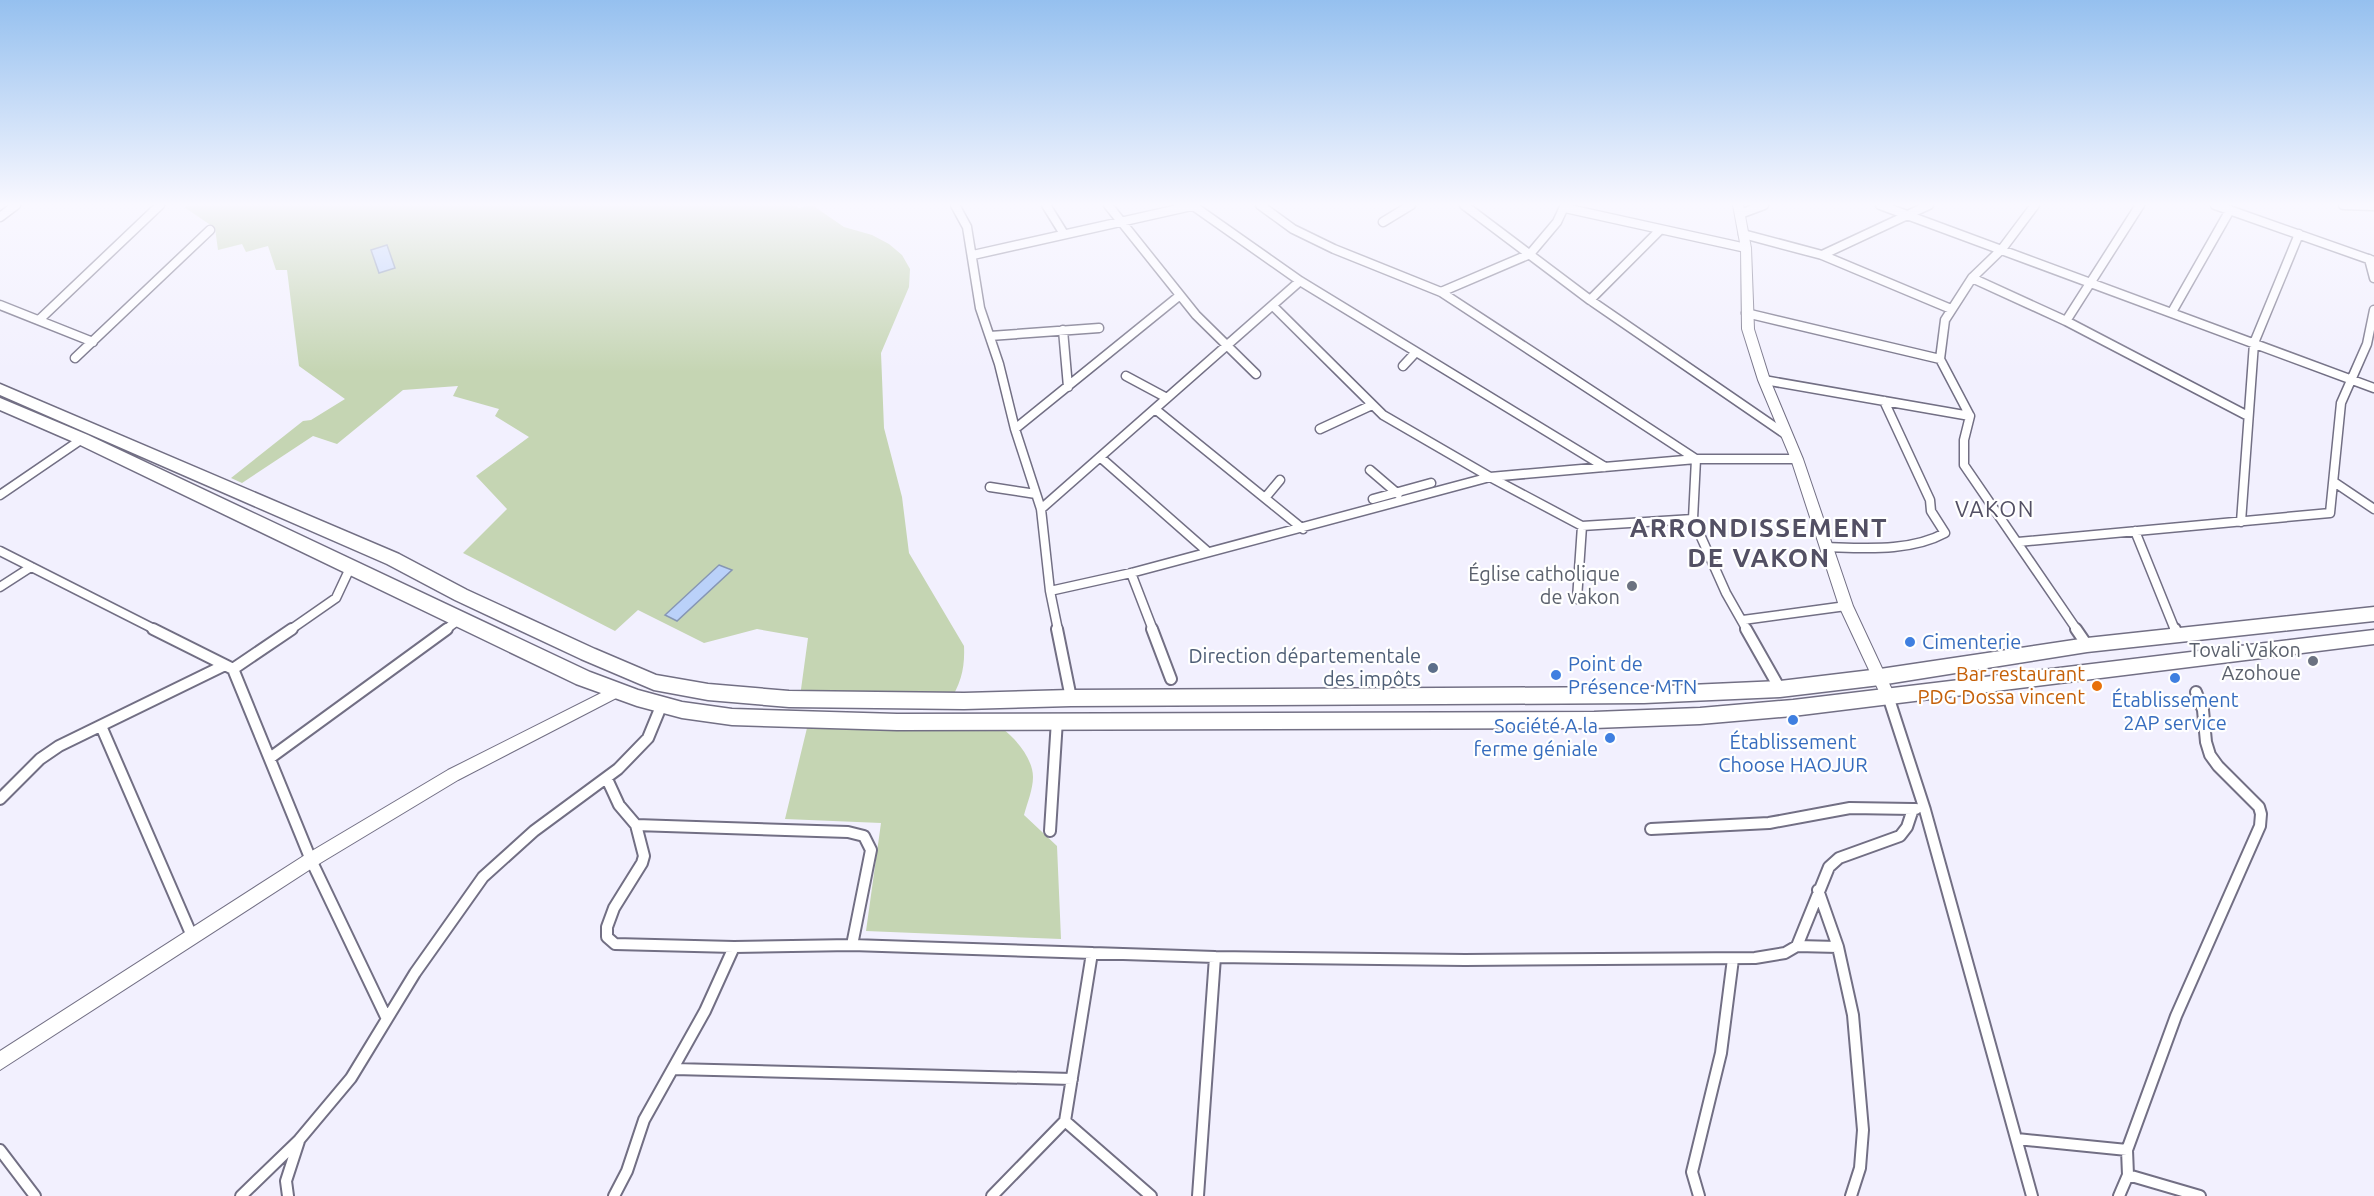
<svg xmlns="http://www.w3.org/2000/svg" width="2374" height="1196" viewBox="0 0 2374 1196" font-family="Ubuntu,sans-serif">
  <rect width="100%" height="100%" fill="#f2f0fe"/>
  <path fill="#c5d5b3" d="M 192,205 L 794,205 L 799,208 L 812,205 L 844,227 L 872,235 L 889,244 L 902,255 L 910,269 L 909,287 L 881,353 L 884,428 L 902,497 L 909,553 L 964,646 C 965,668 961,684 949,702 L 799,704 L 808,638 L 757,629 L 704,643 L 638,610 L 615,631 L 463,553 L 507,509 L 476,476 L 529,437 L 495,416 L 499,409 L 453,396 L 458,386 L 403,390 L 337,444 L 313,436 L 242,483 L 231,478 L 303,421 L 311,420 L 345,399 L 299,366 L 287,270 L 276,270 L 268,246 L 246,252 L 242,244 L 218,250 L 215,228 L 184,207 Z
    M 807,728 L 1003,729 C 1016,739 1033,759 1033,777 C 1033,789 1027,804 1024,815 L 1057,846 L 1061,939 L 866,931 L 881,823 L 785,819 Z"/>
  <path fill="#bad1f9" stroke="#8696b4" stroke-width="1.5" d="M 387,245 L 395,268 L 379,273 L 371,250 Z
    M 719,565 L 732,570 L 677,621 L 665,615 Z"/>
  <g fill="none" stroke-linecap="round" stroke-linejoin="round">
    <defs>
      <path id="street-far1" d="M 955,205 L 967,227 L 980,308 L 999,364 L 1015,429 L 1041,509 L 1050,591 L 1058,630
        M 1046,205 L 1064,234
        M 1108,205 L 1196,315 L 1256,374
        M 1192,205 L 1300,281 L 1605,467
        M 1260,205 L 1293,229 L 1334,249 L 1441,292 L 1696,459 L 1693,519 L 1726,593 L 1747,630
        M 1464,205 L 1590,300 L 1788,436
        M 1880,205 L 2374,388
        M 2035,205 L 2002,249 L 1972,278 L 1945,320 L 1940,359 L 1970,416 L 1964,440 L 1964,465 L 2077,630
        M 2215,205 L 2374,261
        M 2343,205 L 2374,206
        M 1565,208 L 1746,248
        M 1740,214 L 1764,205
        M 0,217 L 16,205
        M 1383,222 L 1411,205
        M 1743,234 L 1822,255 L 1951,309
        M 973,255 L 1196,205
        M 1822,255 L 1929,205
        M 2369,259 L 2374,278
        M 1972,278 L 2066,321 L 2248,416
        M 1441,292 L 1530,254 L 1557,222 L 1565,205
        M 1590,300 L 1660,230
        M 0,305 L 93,342
        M 1273,306 L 1383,415 L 1490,477 L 1582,526 L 1693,519
        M 2172,312 L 2230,210
        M 1746,313 L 1940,359
        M 39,320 L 160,205
        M 2066,321 L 2140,205
        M 1063,330 L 1068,387
        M 990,336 L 1099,328
        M 75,358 L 210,230
        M 1403,366 L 1416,352
        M 1126,376 L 1167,398
        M 1764,380 L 1970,416
        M 1155,409 L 1303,529
        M 1015,429 L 1179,296
        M 1320,429 L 1372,405
        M 1100,457 L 1208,552
        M 1370,470 L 1398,494
        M 2334,482 L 2374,509
        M 990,487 L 1036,494
        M 0,495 L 82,439
        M 1265,498 L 1280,480
        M 1373,499 L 1431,483
        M 1041,509 L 1300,281
        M 2241,522 L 2254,343 L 2299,234
        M 2135,531 L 2175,630
        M 2018,542 L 2330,513 L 2341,403 L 2367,344 L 2374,310
        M 1826,547 C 1865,548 1910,552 1945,533 L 1931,511 L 1930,500 L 1884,401
        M 0,551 L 156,630
        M 1131,573 L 1153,630
        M 0,587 L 31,567
        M 1050,591 L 1131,573 L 1490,477 L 1696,459 L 1797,459
        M 1577,599 L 1582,526
        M 1743,620 L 1846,606
        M 290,630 L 336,598 L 351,566
        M 445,630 L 461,618"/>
      <path id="street" d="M 153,629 L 233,669 L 311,860 L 387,1019
        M 1057,629 L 1071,698
        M 1152,629 L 1171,679
        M 1746,629 L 1780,689
        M 2076,629 L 2087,645
        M 2175,629 L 2177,634
        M 233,669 L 292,629
        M 1888,696 L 1925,810 L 2032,1196
        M 101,726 L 192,936
        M 270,758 L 447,629
        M 607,779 L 619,805 L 636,825 L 644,856 L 642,863 L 614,908 L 607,927 L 607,937 L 615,944 L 734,947 L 852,945 L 1215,957 L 1465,960 L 1755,958 L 1785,953 L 1797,946 L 1838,947
        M 0,799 L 40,759 L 59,746 L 225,665
        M 636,825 L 848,832 L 864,836 L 871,850 L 852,945
        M 1651,829 L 1769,823 L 1850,808 L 1913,809
        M 1050,831 L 1057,720
        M 1818,890 L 1838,947 L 1853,1015 L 1863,1130 L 1860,1168 L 1851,1196
        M 1797,946 L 1829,867 L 1839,858 L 1900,836 L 1907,827 L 1913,809 L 1916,809
        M 674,1069 L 1072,1079
        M 1065,1121 L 1151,1196
        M 2017,1139 L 2127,1150
        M 0,1150 L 35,1196
        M 2128,1175 L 2127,1150 L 2176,1016 L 2260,826 L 2261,814 L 2259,807 L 2218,766 L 2210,755 L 2206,742 L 2203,710 L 2196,692
        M 241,1196 L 299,1140 L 351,1078 L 415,973 L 483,877 L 534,831 L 618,769 L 648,738 L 662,704
        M 288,1196 L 286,1181 L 299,1141
        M 614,1196 L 627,1171 L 644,1120 L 705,1011 L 734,947
        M 992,1196 L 1065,1121 L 1092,953
        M 1198,1196 L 1215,957
        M 1699,1196 L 1692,1172 L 1721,1053 L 1733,959
        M 2119,1196 L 2128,1175 L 2200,1196"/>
      <path id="secondary" d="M 1733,205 L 1743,205 L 1751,248 L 1754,329 L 1770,380 L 1803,459 L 1853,606 L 1895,696 L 1893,700 L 1888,702 L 1883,700 L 1839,606 L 1791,459 L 1758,380 L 1742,329 L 1741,248 Z
        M 619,684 L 624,686 L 626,690 L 624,694 L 458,780 L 317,865 L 0,1070 L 0,1051 L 305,855 L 448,770 Z"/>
      <path id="highway" d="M 0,384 L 399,554 L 467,590 L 595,649 L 656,675 L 708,684 L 789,691 L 964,693 L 1071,690 L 1644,687 L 1780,681 L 1880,669 L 2087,638 L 2374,607 L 2374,621 L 2087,652 L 1880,685 L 1780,697 L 1644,703 L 1071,706 L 964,709 L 789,707 L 708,700 L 654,690 L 581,659 L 455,600 L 387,564 L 0,395 Z
        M 0,398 L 88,435 L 590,672 L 638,690 L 682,702 L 732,709 L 897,714 L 1594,712 L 1700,708 L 1793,700 L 2374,630 L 2374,644 L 1793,716 L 1700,724 L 1594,728 L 897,730 L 732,725 L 682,718 L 637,706 L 576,684 L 76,443 L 0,410 Z"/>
    </defs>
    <use href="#street-far1" stroke="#726f84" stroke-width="11"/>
    <use href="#street" stroke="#726f84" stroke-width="14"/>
    <use href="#secondary" stroke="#726f84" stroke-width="2"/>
    <use href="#highway" stroke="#726f84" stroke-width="3"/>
    <use href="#street-far1" stroke="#fff" stroke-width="8"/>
    <use href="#street" stroke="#fff" stroke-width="10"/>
    <use href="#secondary" fill="#fff" fill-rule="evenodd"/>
    <use href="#highway" fill="#fff" fill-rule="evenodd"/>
  </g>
  <linearGradient id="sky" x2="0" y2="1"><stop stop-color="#95c0ef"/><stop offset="0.55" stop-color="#f9f8ff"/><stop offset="1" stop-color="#f9f8ff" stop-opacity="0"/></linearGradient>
  <rect width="2374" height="372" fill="url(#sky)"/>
  <g fill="#6b7280" stroke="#fff" stroke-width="2">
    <circle cx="1632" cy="586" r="6"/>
    <circle cx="2313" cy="661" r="6"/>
  </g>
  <g fill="#3f7fe0" stroke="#fff" stroke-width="2">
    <circle cx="1910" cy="642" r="6"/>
    <circle cx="1556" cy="675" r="6"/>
    <circle cx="2175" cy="678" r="6"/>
    <circle cx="1793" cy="720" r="6"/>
    <circle cx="1610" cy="738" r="6"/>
  </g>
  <circle fill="#5c6f8a" stroke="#fff" stroke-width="2" cx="1433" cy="668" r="6"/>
  <circle fill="#e8710a" stroke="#fff" stroke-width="2" cx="2097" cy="686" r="6"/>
  <g text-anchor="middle" stroke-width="4.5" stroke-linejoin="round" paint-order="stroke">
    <g font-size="20" fill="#5b616d" stroke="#fff" text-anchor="end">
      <text x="1620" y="581">Église catholique<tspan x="1620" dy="23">de vakon</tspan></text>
      <text x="2301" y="657">Tovali Vakon<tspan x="2301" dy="23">Azohoue</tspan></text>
    </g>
    <g font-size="20" fill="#366cbe" stroke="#fff" text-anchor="start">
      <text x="1922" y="649">Cimenterie</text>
      <text x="1568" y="671">Point de<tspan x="1568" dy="23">Présence MTN</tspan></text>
      <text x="2175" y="707" text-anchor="middle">Établissement<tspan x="2175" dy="23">2AP service</tspan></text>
      <text x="1598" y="733" text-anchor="end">Société A la<tspan x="1598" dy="23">ferme géniale</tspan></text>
      <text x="1793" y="749" text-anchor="middle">Établissement<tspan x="1793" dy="23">Choose HAOJUR</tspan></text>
    </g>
    <g font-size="20" fill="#4e5e75" stroke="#fff" text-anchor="end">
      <text x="1421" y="663">Direction départementale<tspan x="1421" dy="23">des impôts</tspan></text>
    </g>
    <g font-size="20" fill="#c56008" stroke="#fff" text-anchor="end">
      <text x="2085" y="681">Bar restaurant<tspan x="2085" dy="23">PDG Dossa vincent</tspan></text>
    </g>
    <g font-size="22" letter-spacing="1.5" fill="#535064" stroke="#fff">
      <text x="1995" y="517">VAKON</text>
    </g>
    <g font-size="26" font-weight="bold" letter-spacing="1.5" fill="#535064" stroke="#fff">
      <text x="1759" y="537">ARRONDISSEMENT<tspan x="1759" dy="30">DE VAKON</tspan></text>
    </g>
  </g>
</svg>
